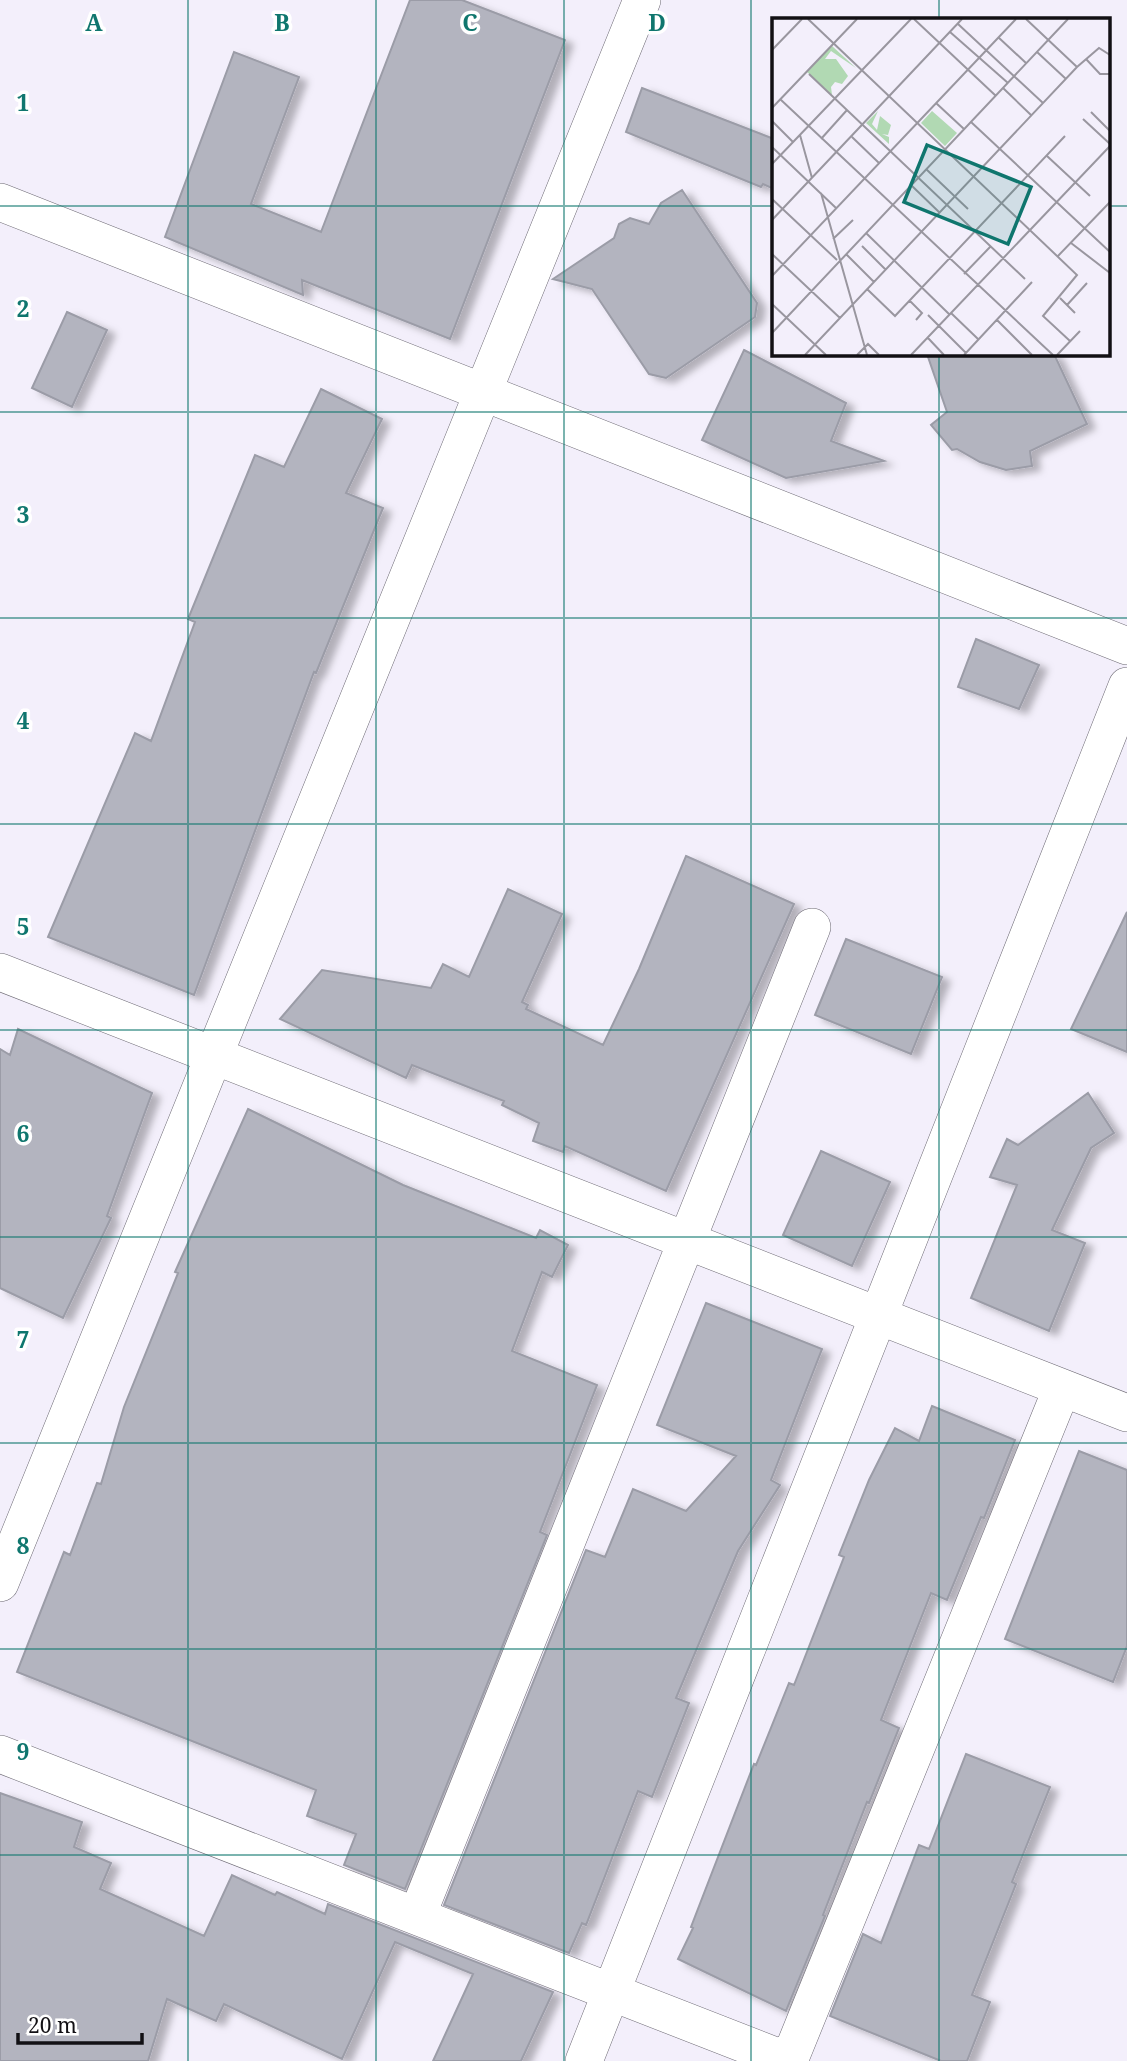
<svg xmlns="http://www.w3.org/2000/svg" width="1127" height="2061" viewBox="0 0 1127 2061" font-family="'Noto Serif',serif">
  <defs>
    <filter id="shadow"><feDropShadow dx="8" dy="4.5" stdDeviation="3.5" flood-color="#0004"/></filter>
  </defs>
  <rect width="100%" height="100%" fill="#f3effb"/>
  <path fill="#b3b4bf" stroke="#9b9ca7" stroke-width="2" filter="url(#shadow)" d="M 410,0 L 462,0 L 565,40 L 450,339 L 302,280 L 303,295 L 165,237 L 234,52 L 299,77 L 251,204 L 321,232 Z
    M 642,88 L 774,139 L 774,189 L 763,184 L 761,187 L 626,132 Z
    M 682,190 L 757,303 L 755,317 L 666,378 L 649,374 L 592,289 L 553,279 L 614,238 L 619,224 L 630,218 L 649,224 L 661,203 Z
    M 67,312 L 107,330 L 72,407 L 32,388 Z
    M 744,350 L 846,403 L 831,441 L 884,461 L 786,478 L 702,440 Z
    M 927,354 L 1054,354 L 1087,424 L 1030,451 L 1032,466 L 1006,470 L 980,462 L 957,449 L 952,450 L 931,425 L 947,412 Z
    M 321,389 L 382,419 L 346,493 L 383,508 L 316,673 L 314,672 L 194,995 L 48,937 L 135,733 L 151,741 L 195,622 L 188,619 L 255,455 L 284,467 Z
    M 976,639 L 1039,665 L 1019,709 L 958,687 Z
    M 686,856 L 794,904 L 666,1191 L 565,1146 L 563,1152 L 533,1141 L 539,1123 L 502,1105 L 504,1101 L 412,1065 L 406,1078 L 280,1019 L 322,970 L 431,988 L 443,964 L 469,977 L 508,889 L 562,914 L 522,1002 L 528,1005 L 526,1009 L 603,1045 L 639,969 Z
    M 1127,912 L 1127,1052 L 1071,1029 Z
    M 846,939 L 942,977 L 911,1054 L 815,1015 Z
    M 18,1029 L 152,1093 L 107,1216 L 111,1218 L 63,1318 L 0,1288 L 0,1049 L 10,1055 Z
    M 1088,1093 L 1114,1133 L 1091,1148 L 1052,1230 L 1085,1243 L 1049,1331 L 971,1298 L 1017,1185 L 990,1177 L 1007,1139 L 1018,1145 Z
    M 248,1109 L 403,1185 L 536,1238 L 540,1230 L 568,1245 L 552,1277 L 542,1272 L 512,1351 L 597,1385 L 540,1532 L 547,1535 L 405,1889 L 344,1865 L 356,1834 L 307,1816 L 316,1790 L 17,1672 L 64,1552 L 70,1555 L 97,1483 L 101,1484 L 124,1407 L 178,1273 L 175,1272 Z
    M 821,1151 L 890,1182 L 852,1266 L 783,1235 Z
    M 706,1303 L 822,1349 L 771,1480 L 780,1485 L 738,1551 L 676,1698 L 689,1703 L 652,1797 L 638,1791 L 586,1925 L 582,1923 L 569,1953 L 444,1905 L 586,1550 L 605,1557 L 633,1489 L 686,1511 L 736,1456 L 657,1425 Z
    M 932,1406 L 1015,1440 L 984,1518 L 981,1517 L 947,1600 L 931,1593 L 881,1720 L 899,1728 L 869,1803 L 867,1802 L 823,1915 L 825,1916 L 786,2011 L 678,1959 L 693,1928 L 691,1927 L 754,1764 L 756,1765 L 789,1683 L 794,1685 L 844,1557 L 839,1555 L 869,1480 L 895,1428 L 919,1441 Z
    M 1079,1451 L 1127,1470 L 1127,1646 L 1113,1682 L 1005,1639 Z
    M 966,1754 L 1050,1787 L 1012,1882 L 1016,1884 L 972,1995 L 990,2002 L 967,2061 L 941,2061 L 830,2016 L 863,1934 L 881,1943 L 919,1845 L 929,1849 Z
    M 0,1793 L 82,1822 L 74,1847 L 111,1863 L 100,1889 L 204,1936 L 232,1875 L 275,1895 L 277,1892 L 325,1914 L 328,1904 L 553,1992 L 521,2061 L 433,2061 L 473,1974 L 395,1942 L 342,2059 L 224,2004 L 216,2021 L 167,1999 L 148,2061 L 0,2061 Z"/>
  <g fill="none" stroke-linecap="round" stroke-linejoin="round">
    <defs>
      <path id="minor" d="M 0,202 L 1127,646
        M 0,972 L 1127,1413
        M 0,1583 L 642,0
        M 0,1754 L 788,2061
        M 417,1916 L 812,927
        M 584,2061 L 1127,686
        M 789,2061 L 1062,1388"/>
    </defs>
    <use href="#minor" stroke="#6e6b75" stroke-width="38"/>
    <use href="#minor" stroke="#fff" stroke-width="37"/>
  </g>
  <path fill="none" stroke="#0f766e" stroke-width="2" stroke-opacity="0.55" d="M 188,0 L 188,2061M 376,0 L 376,2061M 564,0 L 564,2061M 751,0 L 751,2061M 939,0 L 939,19M 0,206 L 774,206M 1108,206 L 1127,206M 939,354 L 939,2061M 0,412 L 1127,412M 0,618 L 1127,618M 0,824 L 1127,824M 0,1030 L 1127,1030M 0,1237 L 1127,1237M 0,1443 L 1127,1443M 0,1649 L 1127,1649M 0,1855 L 1127,1855"/>
  <g transform="translate(772 18)">
    <rect width="338" height="338" fill="#f3effb"/>
    <path d="M 60,28 L 84,50 L 59,33 L 53,41 L 64,41 L 76,58 L 70,66 L 63,64 L 59,69 L 60,77 L 35,54 ZM 106,93 L 100,106 L 105,112 L 108,98 L 119,107 L 116,117 L 110,116 L 117,119 L 117,126 L 94,105 ZM 160,93 L 185,115 L 173,128 L 149,105 Z" fill="#b1d9b3"/>
    <path fill="none" stroke="#99969f" stroke-width="2" d="M 36,1 L 305,257 L 271,298 L 298,323M 142,1 L 224,78M 254,1 L 305,49M 186,6 L 271,85M 178,14 L 236,65M 226,19 L 254,45M 0,32 L 30,1M 265,34 L 294,61M 314,41 L 328,56 L 338,56M 37,56 L 253,261M 231,70 L 259,97M 8,81 L 281,337M 164,85 L 192,111M 0,90 L 85,1M 319,94 L 338,113M 311,101 L 338,126M 0,103 L 21,124M 199,104 L 338,234M 28,117 L 40,160M 80,119 L 107,145M 49,121 L 75,92M 0,129 L 64,190M 275,138 L 318,178M 0,146 L 139,1M 154,151 L 196,191M 139,167 L 168,195M 49,175 L 95,337M 0,181 L 65,242M 0,202 L 190,1M 94,215 L 177,296M 61,221 L 81,202M 299,225 L 338,255M 90,228 L 114,252M 0,236 L 68,300M 74,236 L 102,264M 285,239 L 338,184M 192,256 L 219,228M 0,258 L 244,1M 95,271 L 123,298 L 293,118M 288,280 L 303,295M 138,283 L 150,295 L 144,302M 0,286 L 54,337M 295,287 L 315,265M 179,295 L 206,321M 156,297 L 194,335M 225,302 L 260,337M 0,315 L 296,1M 156,320 L 172,337M 33,337 L 305,49 L 327,30 L 338,37M 85,337 L 96,326 L 107,337M 139,337 L 338,128M 192,337 L 260,264M 285,337 L 308,313"/>
    <path fill="#0f766e" fill-opacity="0.15" stroke="#0f766e" stroke-width="3.5" d="M 155,127 L 259,169 L 236,226 L 132,184 Z"/>
    <rect width="338" height="338" fill="none" stroke="#121014" stroke-width="3.5"/>
  </g>
  <g font-size="23" text-anchor="middle" font-weight="bold" fill="#0f766e" stroke="#fff" stroke-width="7" stroke-linejoin="round" paint-order="stroke">
    <text x="94" y="31">A</text>
    <text x="282" y="31">B</text>
    <text x="470" y="31">C</text>
    <text x="657" y="31">D</text>
    <text x="23" y="111">1</text>
    <text x="23" y="317">2</text>
    <text x="23" y="523">3</text>
    <text x="23" y="729">4</text>
    <text x="23" y="935">5</text>
    <text x="23" y="1142">6</text>
    <text x="23" y="1348">7</text>
    <text x="23" y="1554">8</text>
    <text x="23" y="1760">9</text>
  </g>
  <path d="M18 2033v10h124v-10" fill="none" stroke="#121014" stroke-width="3.5"/>
  <text x="28" y="2033" font-size="21" fill="#121014" stroke="#ffffff" stroke-width="5" paint-order="stroke">20 m</text>
</svg>
